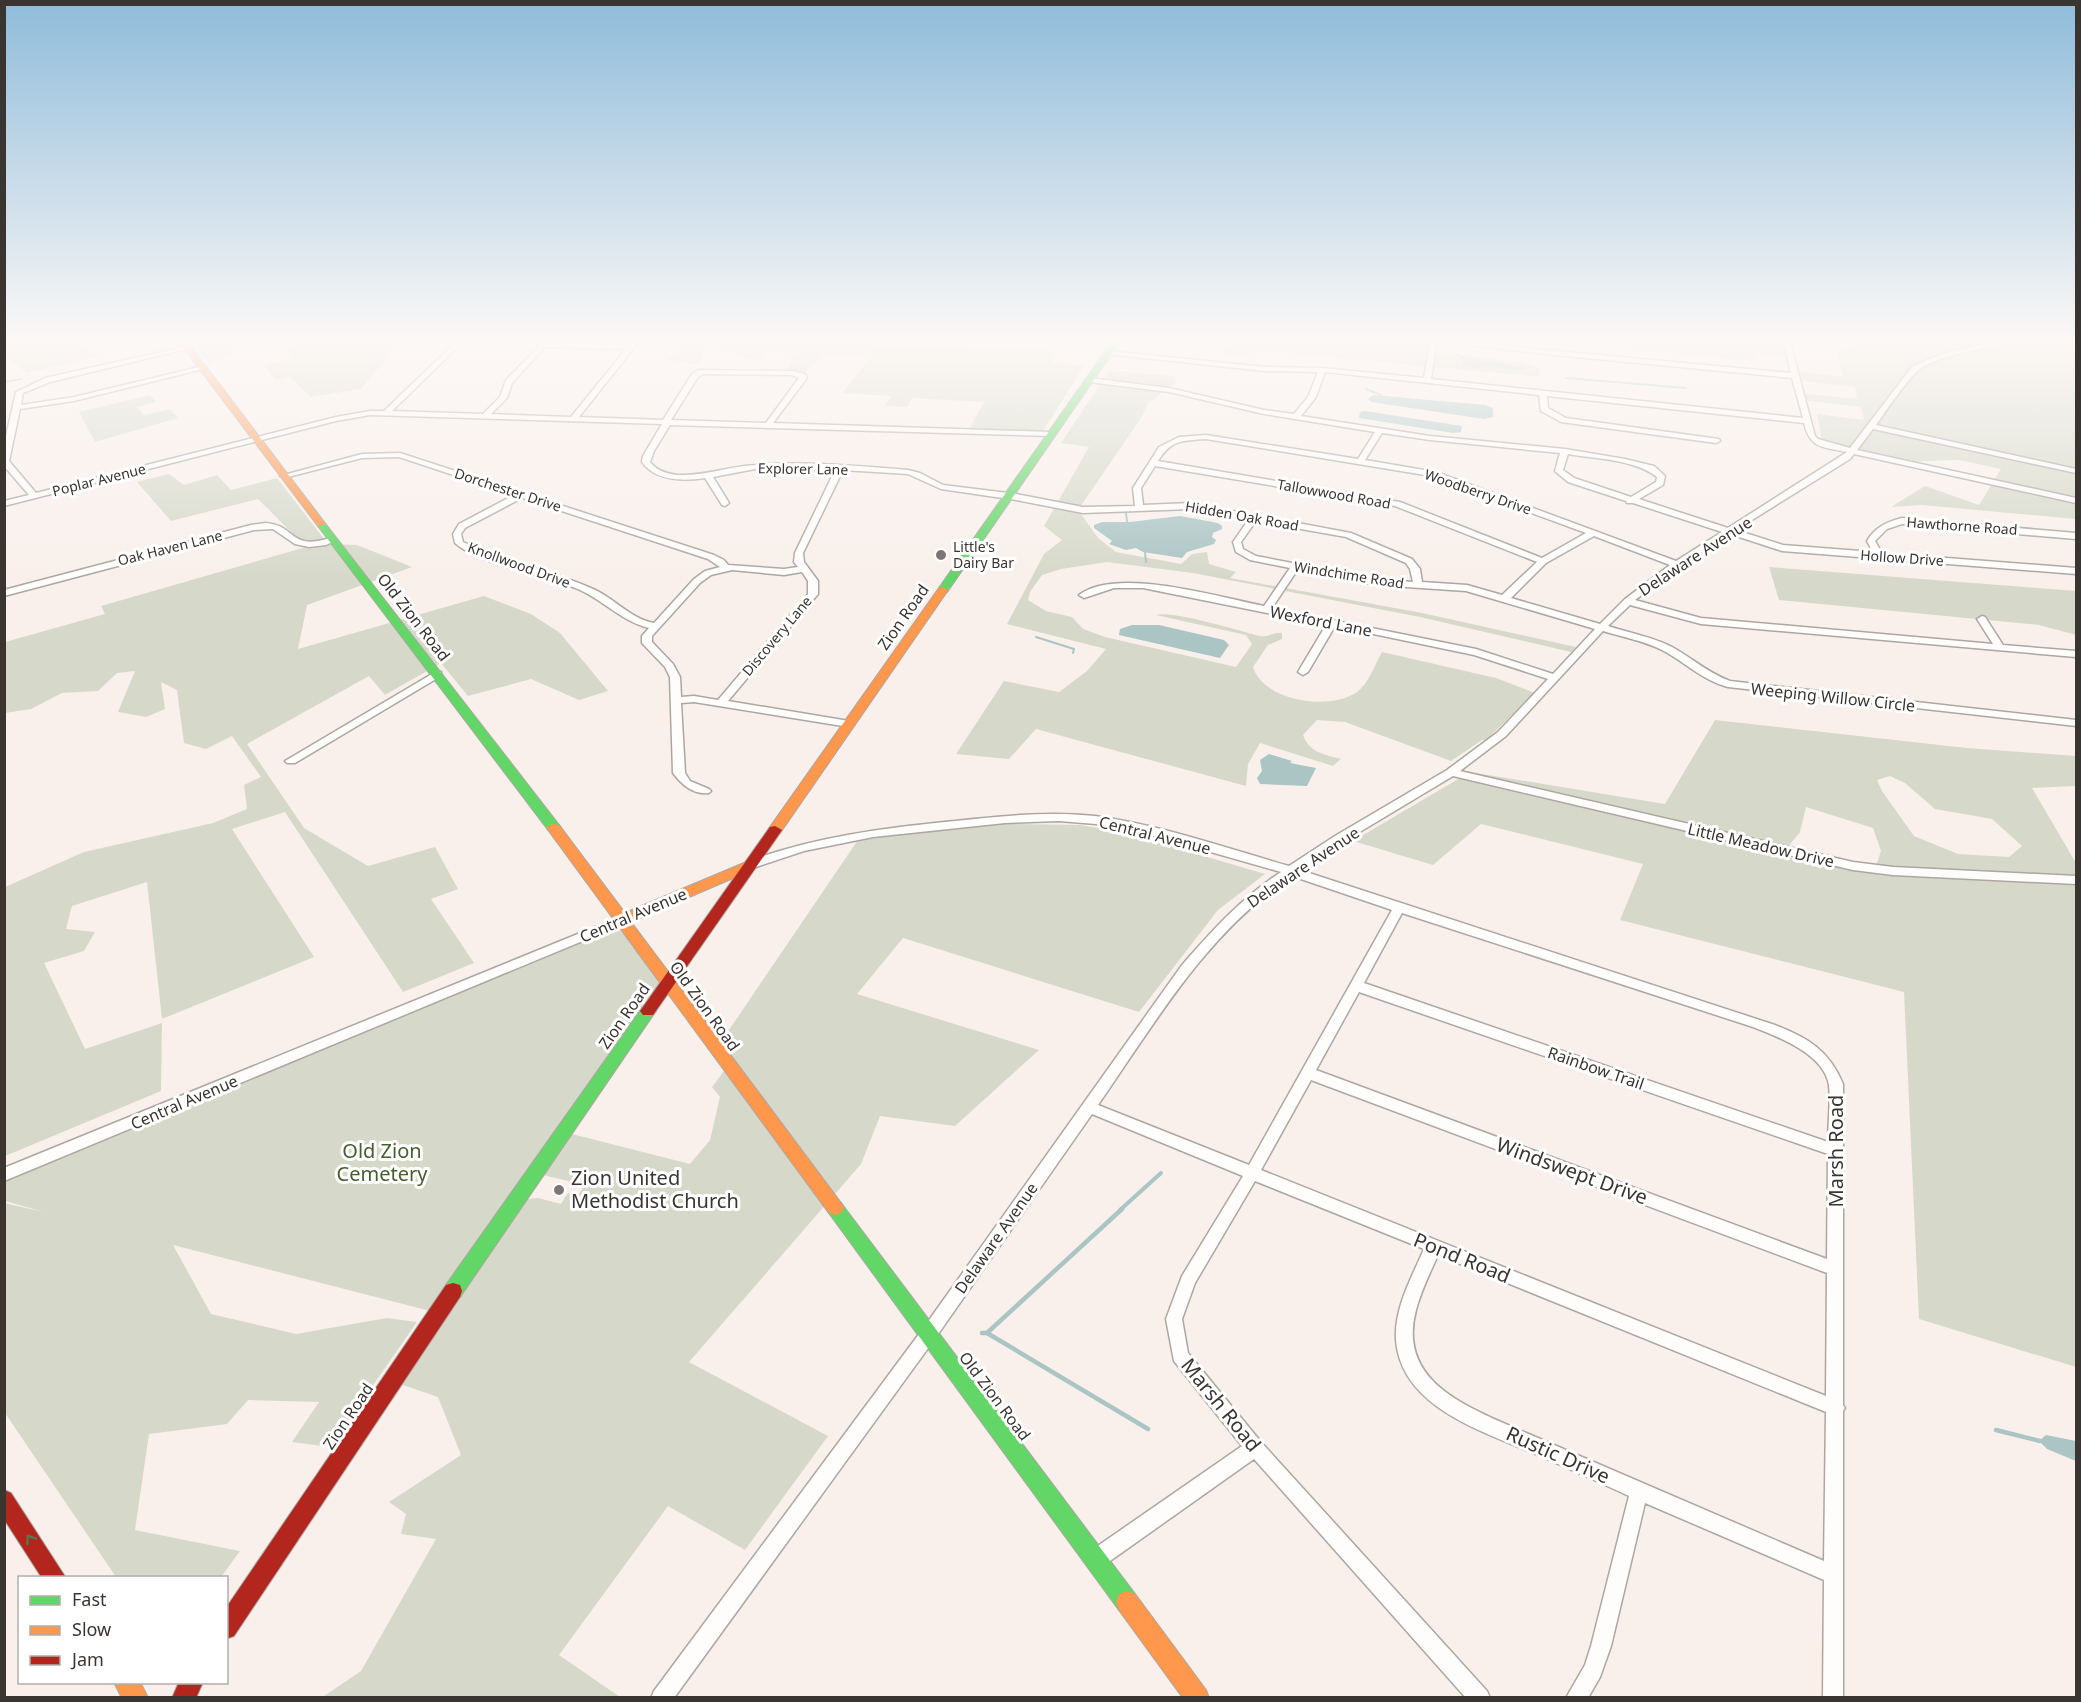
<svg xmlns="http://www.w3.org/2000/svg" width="2081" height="1702" viewBox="0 0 2081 1702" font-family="'Noto Sans',sans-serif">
  <rect width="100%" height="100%" fill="#f9f0eb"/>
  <path fill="#d6d9ca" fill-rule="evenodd" d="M 5,339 L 62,339 L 66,343 L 80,340 L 89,352 L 106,354 L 27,373 L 5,356 Z
    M 203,339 L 230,339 L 234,348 L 233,355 L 208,364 L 192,341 Z
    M 303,339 L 403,339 L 361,389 L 311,397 L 290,377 L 275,380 L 264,365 L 293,358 L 285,350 L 306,342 Z
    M 685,339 L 865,339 L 877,347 L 1040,349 L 1056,353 L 1052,362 L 1084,366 L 1043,431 L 970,428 L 984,402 L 912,398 L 907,407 L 885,406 L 891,396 L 842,393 L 871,357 L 823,355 L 804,373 L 787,370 L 794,354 L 768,350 L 760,359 L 735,357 L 736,351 L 705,348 L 699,365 L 668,360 Z
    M 1208,339 L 1432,339 L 1430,351 L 1522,362 L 1540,368 L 1539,377 L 1268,351 L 1240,356 L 1223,354 L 1228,344 L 1207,341 Z
    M 1527,339 L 1795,339 L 1786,344 L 1790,358 L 1755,355 L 1754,361 Z
    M 1860,339 L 2076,339 L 2076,519 L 1922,505 L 1891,507 L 1925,486 L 1979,505 L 2001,469 L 1959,460 L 1900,462 L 1852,451 L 1822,440 L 1817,414 L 1864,420 L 1861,407 L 1802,400 L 1799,393 L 1857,399 L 1855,387 L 1796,380 L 1793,370 L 1843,377 L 1838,354 Z
    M 1109,371 L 1175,376 L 1176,383 L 1148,403 L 1141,418 L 1078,510 L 1098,538 L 1116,552 L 1181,564 L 1192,554 L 1207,552 L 1209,564 L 1236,572 L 1230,578 L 1422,613 L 1576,647 L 1571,652 L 1420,617 L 1193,573 L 1107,562 L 1061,569 L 1042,575 L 1030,592 L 1028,600 L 1046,611 L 1072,617 L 1083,629 L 1105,637 L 1236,667 L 1252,644 L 1246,635 L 1156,615 C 1174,610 1242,632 1260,636 C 1268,638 1274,631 1282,633 L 1282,639 L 1268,645 L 1253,667 C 1264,702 1330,711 1357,692 C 1369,683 1375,664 1382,652 L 1496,678 L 1535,693 L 1486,740 L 1482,740 L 1451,761 L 1345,722 L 1317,720 L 1303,735 C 1310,753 1323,754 1341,759 L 1333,766 L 1260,743 L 1248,764 L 1246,786 L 1036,729 L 1009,759 L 956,754 L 1004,681 L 1059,692 L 1087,671 L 1106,649 L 1007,624 L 1044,554 L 1062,540 L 1044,526 L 1089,447 L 1061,443 Z
    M 150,395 L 156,402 L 137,407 L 144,415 L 170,409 L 178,418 L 95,442 L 79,412 Z
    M 169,474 L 184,485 L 217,475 L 231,490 L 277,478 L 328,544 L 357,545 L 412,567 L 307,605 L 298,649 L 484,596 L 531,614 L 560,633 L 608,691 L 579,700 L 531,679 L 468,696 L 441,663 L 385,695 L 369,676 L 247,744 L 304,828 L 368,866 L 435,847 L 458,889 L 431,899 L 474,963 L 403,992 L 285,812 L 232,829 L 314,957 L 162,1019 L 147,882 L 72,906 L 66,929 L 95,932 L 84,951 L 44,963 L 85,1049 L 162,1023 L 161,1091 L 5,1156 L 5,887 L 84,852 L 213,823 L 247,809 L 244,785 L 261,777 L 232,736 L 206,749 L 184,743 L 177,690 L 161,682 L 165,709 L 146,717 L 118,712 L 135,671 L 117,673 L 98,691 L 62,693 L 31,709 L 5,713 L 5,642 L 105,614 L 101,606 L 306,547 L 258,499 L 171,521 L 137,482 Z
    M 1769,567 L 2076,591 L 2076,635 L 2039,625 L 1779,600 Z
    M 1715,720 L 1967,748 L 2076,756 L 2076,786 L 2032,788 L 2076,863 L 2076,1367 L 1919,1319 L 1904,992 L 1620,920 L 1643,864 L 1481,824 L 1433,865 L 1353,841 L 1470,772 L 1665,804 ZM 1890,776 L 1905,783 L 1935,809 L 1992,819 L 2022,846 L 2009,857 L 1958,854 L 1914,836 L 1882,791 L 1877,780 ZM 1806,807 L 1873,828 L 1881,851 L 1876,866 L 1787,848 L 1800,832 Z
    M 962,823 L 1080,825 L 1126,833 L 1265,874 L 1218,910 L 1139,1012 L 903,938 L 857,994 L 1039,1050 L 955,1126 L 880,1116 L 861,1164 L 689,1362 L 828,1436 L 745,1550 L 668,1506 L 559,1655 L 620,1697 L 321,1698 L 361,1671 L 436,1539 L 401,1534 L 406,1514 L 389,1502 L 461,1455 L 438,1397 L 400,1384 L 528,1199 L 538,1198 L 561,1204 L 568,1193 L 578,1195 L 585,1185 L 543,1175 L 572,1134 L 690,1164 L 710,1140 L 720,1097 L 712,1087 L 727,1067 L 716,1049 L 862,834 Z
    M 617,927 L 667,983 L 438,1313 L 173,1245 L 211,1314 L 296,1334 L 387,1318 L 417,1322 L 330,1447 L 292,1442 L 319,1402 L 248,1400 L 227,1424 L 149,1434 L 135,1530 L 240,1551 L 221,1577 L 116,1577 L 5,1413 L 4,1203 L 44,1212 L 5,1201 L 5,1175 L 508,967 Z"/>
  <path fill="#aac5c4" d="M 1472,359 L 1519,366 L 1526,370 L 1463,367 L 1463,361 Z
    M 1373,395 L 1485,405 L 1493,408 L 1493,417 L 1484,419 L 1371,402 L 1368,399 Z
    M 1365,411 L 1462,426 L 1461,432 L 1453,433 L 1359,418 L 1360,412 Z
    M 1180,516 L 1218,523 L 1222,526 L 1222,529 L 1213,533 L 1212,537 L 1216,540 L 1214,544 L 1187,552 L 1182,558 L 1143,552 L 1136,548 L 1126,550 L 1109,544 L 1112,541 L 1094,528 L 1094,525 L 1102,522 L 1130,522 Z
    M 1132,625 L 1159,625 L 1224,640 L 1229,645 L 1220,658 L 1119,635 L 1120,629 Z
    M 1269,754 L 1292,761 L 1290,763 L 1316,768 L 1307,786 L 1260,784 L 1257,778 L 1262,771 L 1260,760 Z
    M 2046,1435 L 2076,1441 L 2076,1461 L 2047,1449 L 2039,1441 Z"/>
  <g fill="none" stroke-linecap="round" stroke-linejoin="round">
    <path stroke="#aac5c4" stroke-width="2" d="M 1455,354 L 1467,360
      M 1566,378 L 1686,388
      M 4,382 L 21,379
      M 1366,389 L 1381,395
      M 1126,513 L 1127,522
      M 1145,552 L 1146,562
      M 1036,637 L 1074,649 L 1073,653"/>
    <path stroke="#aac5c4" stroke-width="4" d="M 1120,1210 L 1161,1173"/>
    <path stroke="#aac5c4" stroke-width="4.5" d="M 982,1333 L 987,1333 L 1148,1429
      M 987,1333 L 1122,1209
      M 1996,1430 L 2040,1441"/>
    <defs>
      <path id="street" d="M 459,339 L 466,339 L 392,411 L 483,414 L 500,397 L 506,380 L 546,339 L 552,339 L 549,343 L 630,345 L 635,339 L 641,339 L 579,417 L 663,420 L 692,374 L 699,370 L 792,371 L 805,374 L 807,378 L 773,423 L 1051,432 L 1055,434 L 1051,436 L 670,425 L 654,451 L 650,462 C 657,471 667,474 678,475 C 705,476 730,466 756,465 C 806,461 858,466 908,470 L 920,473 L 943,485 L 1016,494 L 1083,507 L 1135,506 L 1133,488 L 1159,447 L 1179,437 L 1206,435 L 1358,459 L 1375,432 L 1264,414 L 1169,392 L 1089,382 L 1085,380 L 1089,378 L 1169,388 L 1264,410 L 1294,414 L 1308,397 L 1318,372 L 1265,371 L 1106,354 L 1105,353 L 1108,351 L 1265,367 L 1322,368 L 1424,378 L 1431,339 L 1452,339 L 1545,350 L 1791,373 L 1783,339 L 1789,339 L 1815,436 L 1818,439 L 1850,448 L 1912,367 C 1939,352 1996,339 2027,339 L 2024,341 C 1997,346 1941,354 1920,369 C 1908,378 1886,411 1876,425 L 2076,469 L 2076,473 L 1873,429 L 1857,450 L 2076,498 L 2076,503 L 1854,454 L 1850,459 L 1736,530 L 1783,545 L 1873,552 L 1867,541 C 1875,527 1887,522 1902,518 L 2076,533 L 2076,539 L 1902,524 L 1887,529 L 1875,541 L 1882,553 L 2076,568 L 2076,574 L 1782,551 L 1730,534 L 1680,566 L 1635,600 L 1701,618 L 1993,644 L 1977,619 L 1982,616 L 1985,617 L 2003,645 L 2076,651 L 2076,657 L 1701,624 L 1630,605 L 1608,626 C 1629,633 1653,637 1672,647 C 1692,658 1708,673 1730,681 L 2076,720 L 2076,726 L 1728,687 C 1702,680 1685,662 1662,650 C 1644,641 1623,637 1603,631 L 1506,736 L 1460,771 L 1853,862 L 1893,867 L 2076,876 L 2076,884 L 1893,875 L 1853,870 L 1453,776 L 1343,842 L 1300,870 L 1775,1025 C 1808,1038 1829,1050 1843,1084 L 1843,1405 L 1845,1408 L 1843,1411 L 1843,1698 L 1823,1698 L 1824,1580 L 1645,1503 L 1611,1646 L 1600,1677 L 1588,1698 L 1566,1698 L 1585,1665 L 1591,1646 L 1629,1496 C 1597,1481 1565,1467 1533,1453 C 1482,1431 1401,1407 1396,1340 C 1394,1308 1412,1277 1424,1249 L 1255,1181 L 1195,1283 L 1182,1319 L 1188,1353 L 1261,1442 L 1487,1691 L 1490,1698 L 1466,1698 L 1254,1459 L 1103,1566 L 1096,1568 L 1089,1566 L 1086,1559 L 1089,1552 L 1242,1446 L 1174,1361 L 1166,1319 L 1182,1276 L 1243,1176 L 1092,1114 L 934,1340 L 674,1698 L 651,1698 L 654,1691 L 922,1330 L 1182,965 C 1212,931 1242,897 1281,872 L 1144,833 L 1096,824 L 1059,821 L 1005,823 L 873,837 L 804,851 L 750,869 L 746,868 L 744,865 L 746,862 C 814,837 883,828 955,821 C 1001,816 1049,811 1095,816 C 1161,825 1226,848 1289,866 L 1335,836 L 1447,770 L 1498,732 L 1548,679 L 1474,655 L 1335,626 L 1308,672 L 1303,675 L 1298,672 L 1326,625 L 1143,588 L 1114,588 L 1084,598 L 1079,595 C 1116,566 1219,597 1264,606 L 1290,568 L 1250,560 L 1236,552 L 1233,542 L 1249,519 L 1191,509 L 1083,513 L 1016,500 L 941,489 L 908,474 L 843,470 L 803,553 L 804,562 L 818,581 L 818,594 L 728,701 L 849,721 L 854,724 L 849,727 L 694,702 L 681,703 L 685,773 L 690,781 L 709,789 L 711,791 L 709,793 C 694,795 682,785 673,773 L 670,677 L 665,667 L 642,643 L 642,636 L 649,628 C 623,622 604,601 580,590 C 547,575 480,565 455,543 L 453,534 L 459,524 L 514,495 L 399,457 L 362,458 L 284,478 L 280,476 L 362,454 L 400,453 L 714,555 L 724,560 L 728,565 L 784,569 L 798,567 L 794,562 L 795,553 L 835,470 L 755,469 L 713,477 L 729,503 L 725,506 L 722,505 L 705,478 C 684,481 656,482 642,462 L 643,456 L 662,424 L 370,415 L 336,421 L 4,506 L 4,501 L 29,495 L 4,466 L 4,445 L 16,392 L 45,378 L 188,346 L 191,348 L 50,382 L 23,393 L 21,405 L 74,397 L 203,366 L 207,368 L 74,401 L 20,409 L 9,461 L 36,493 L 336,417 L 370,411 L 384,411 ZM 1437,341 L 1545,354 L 1792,378 L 1803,418 L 1431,379 ZM 545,347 L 626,349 L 571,417 L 491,414 L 507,398 L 512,383 ZM 1325,372 L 1539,395 L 1541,411 L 1561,422 L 1716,443 L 1720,441 L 1719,439 L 1566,418 L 1548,408 L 1547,396 L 1804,423 C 1810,449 1823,447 1847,452 L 1728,528 L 1639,499 L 1663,485 L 1665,476 L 1654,466 L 1625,459 L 1565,449 L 1430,436 L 1301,416 L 1316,397 ZM 703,374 L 792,375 L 799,378 L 766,423 L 671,420 L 698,377 ZM 1382,433 L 1430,440 L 1560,453 L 1555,471 L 1568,482 L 1626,501 L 1627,503 L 1633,503 L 1722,532 L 1676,561 L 1436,472 L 1365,460 ZM 1206,439 L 1431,476 L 1586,533 L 1542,558 L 1400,502 L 1158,461 C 1172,439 1182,441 1206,439 ZM 1568,454 C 1596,459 1634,459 1657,477 L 1656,482 L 1631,497 L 1574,478 L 1563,470 ZM 1155,466 L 1395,506 L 1537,562 L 1502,595 L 1467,585 L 1422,582 L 1420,569 L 1412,559 L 1351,533 L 1191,503 L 1143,505 L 1141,488 ZM 522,498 L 708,559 L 720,567 L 705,571 L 694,579 L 654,623 C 631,619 614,598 593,589 C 551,570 505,562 463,542 L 461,534 L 465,528 ZM 1256,521 L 1346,537 L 1406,563 L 1410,569 L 1413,582 L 1376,579 L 1256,556 L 1243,549 L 1241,542 ZM 1594,536 L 1670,565 L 1625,599 L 1600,624 L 1511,598 L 1546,563 ZM 1298,569 L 1376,585 L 1466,591 L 1595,629 L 1553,674 L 1476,649 L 1272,608 ZM 732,570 L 784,575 L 802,572 L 808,581 L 808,594 L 718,700 L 694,696 L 681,697 L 680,677 L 673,664 L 652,642 L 652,636 L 700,583 L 711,575 ZM 1292,876 L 1392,910 L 1249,1165 L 1098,1105 C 1155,1023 1207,932 1292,876 ZM 1402,913 L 1753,1027 C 1779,1037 1824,1054 1829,1085 C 1831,1103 1828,1124 1828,1142 L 1364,983 ZM 1359,992 L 1828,1154 L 1827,1259 L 1316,1070 ZM 1311,1080 L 1827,1273 L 1826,1396 L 1261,1170 ZM 1438,1255 L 1826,1412 L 1824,1561 L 1501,1422 C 1452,1400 1399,1374 1416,1310 C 1421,1291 1430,1273 1438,1255 Z
        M 1102,339 L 1121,339 C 1117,342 1105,342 1102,339 Z
        M 266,523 C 288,525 289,537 304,541 C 314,543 324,540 333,537 L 337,540 L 326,545 L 309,547 L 295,544 L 273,529 L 254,530 L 4,596 L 4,590 L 251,525 Z
        M 437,671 L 441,672 L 441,676 L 295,763 L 287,763 L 285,761 Z
        M 622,916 L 626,917 L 628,920 L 626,923 L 4,1181 L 4,1168 Z"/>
      <path id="fast" d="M 1114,339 L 1122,339 L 947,592 L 939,592 L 939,588 Z
        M 321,521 L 324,522 L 559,825 L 561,828 L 559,831 L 549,831 L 318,526 L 318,522 Z
        M 648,1006 L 653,1007 L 656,1011 L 653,1015 L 460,1297 L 453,1299 L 446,1297 L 444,1291 L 446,1285 L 643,1007 Z
        M 835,1201 L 841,1203 L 1135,1594 L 1138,1602 L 1135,1610 L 1127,1613 L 1119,1610 L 829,1213 L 826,1208 L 829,1203 Z"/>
      <path id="slow" d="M 177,339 L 185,339 L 324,522 L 324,526 L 318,526 Z
        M 943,587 L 948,590 L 780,833 L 770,833 L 768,830 L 770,827 L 939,588 Z
        M 554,824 L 559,825 L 625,913 L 744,863 L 754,863 L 756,866 L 754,869 L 631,922 L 841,1203 L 844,1208 L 841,1213 L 835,1215 L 829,1213 L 549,831 L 547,828 L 549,825 Z
        M 1127,1591 L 1135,1594 L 1206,1690 L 1209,1698 L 1183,1698 L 1119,1610 L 1116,1602 L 1119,1594 Z
        M 114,1682 L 140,1682 L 148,1698 L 122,1698 Z"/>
      <path id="jam" d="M 775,826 L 782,830 L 653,1015 L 643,1015 L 640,1011 L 643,1007 L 770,827 Z
        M 453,1283 L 460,1285 L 462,1291 L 460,1297 L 234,1636 L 226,1639 L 226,1608 L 446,1285 Z
        M 4,1490 L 11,1493 L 66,1578 L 42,1578 L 4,1519 Z
        M 179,1682 L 203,1682 L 196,1698 L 172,1698 Z"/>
    </defs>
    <use href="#street" stroke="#ada6a2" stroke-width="3"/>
    <use href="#fast" stroke="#ada6a2" stroke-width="2"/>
    <use href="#slow" stroke="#ada6a2" stroke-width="2"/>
    <use href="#jam" stroke="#ada6a2" stroke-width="2"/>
    <use href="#street" fill="#fefdfc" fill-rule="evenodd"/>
    <use href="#fast" fill="#63d668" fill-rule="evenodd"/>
    <use href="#slow" fill="#ff974d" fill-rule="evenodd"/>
    <use href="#jam" fill="#b3261e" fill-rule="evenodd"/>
  </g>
  <defs><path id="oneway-chevron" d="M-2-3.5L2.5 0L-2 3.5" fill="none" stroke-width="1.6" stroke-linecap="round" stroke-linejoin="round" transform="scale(1.5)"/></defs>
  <use stroke="#4d7d4a" href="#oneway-chevron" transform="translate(30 1539) rotate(-123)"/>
  <linearGradient id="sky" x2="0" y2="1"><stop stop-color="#8fbbda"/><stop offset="0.59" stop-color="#fcf8f6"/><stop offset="1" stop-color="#fcf8f6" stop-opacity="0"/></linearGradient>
  <rect width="2081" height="577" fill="url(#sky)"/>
  <g fill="#7e7673" stroke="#fff" stroke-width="2">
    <circle cx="941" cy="555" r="6"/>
    <circle cx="559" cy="1190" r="6"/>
  </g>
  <g text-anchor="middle" stroke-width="6" stroke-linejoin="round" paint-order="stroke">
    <g font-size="14" fill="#3b3532" stroke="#fff">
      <text transform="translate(803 469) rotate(1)" y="5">Explorer Lane</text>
      <text transform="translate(99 480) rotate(-14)" y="5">Poplar Avenue</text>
      <text transform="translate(508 490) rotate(18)" y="5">Dorchester Drive</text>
      <text transform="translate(1478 492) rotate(19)" y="5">Woodberry Drive</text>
      <text transform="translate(1334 494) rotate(10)" y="5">Tallowwood Road</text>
      <text transform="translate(1242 516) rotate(10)" y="5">Hidden Oak Road</text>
      <text transform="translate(1962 526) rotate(4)" y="5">Hawthorne Road</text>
      <text transform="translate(170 548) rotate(-14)" y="5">Oak Haven Lane</text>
      <text transform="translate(1902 558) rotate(4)" y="5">Hollow Drive</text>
      <text transform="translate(519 565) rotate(20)" y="5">Knollwood Drive</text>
      <text transform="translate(1349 575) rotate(9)" y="5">Windchime Road</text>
      <text transform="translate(777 636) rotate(-50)" y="5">Discovery Lane</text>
    </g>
    <g font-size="14" fill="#3b3532" stroke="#fff" text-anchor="start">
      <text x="953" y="552">Little's<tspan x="953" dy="16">Dairy Bar</tspan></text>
    </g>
    <g font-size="16" fill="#3b3532" stroke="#fff">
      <text transform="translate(1695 556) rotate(-33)" y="6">Delaware Avenue</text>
      <text transform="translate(414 617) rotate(52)" y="6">Old Zion Road</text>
      <text transform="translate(903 617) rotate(-55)" y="6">Zion Road</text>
      <text transform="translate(1321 621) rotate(11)" y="6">Wexford Lane</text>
      <text transform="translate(1833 697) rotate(6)" y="6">Weeping Willow Circle</text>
      <text transform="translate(1155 835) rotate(14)" y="6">Central Avenue</text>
      <text transform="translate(1761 845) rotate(13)" y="6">Little Meadow Drive</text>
      <text transform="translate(1303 867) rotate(-34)" y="6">Delaware Avenue</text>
      <text transform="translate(633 915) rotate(-23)" y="6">Central Avenue</text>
      <text transform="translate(705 1006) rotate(54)" y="6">Old Zion Road</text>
      <text transform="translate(624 1016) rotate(-55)" y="6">Zion Road</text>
      <text transform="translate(1596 1068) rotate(19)" y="6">Rainbow Trail</text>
      <text transform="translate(184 1102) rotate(-23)" y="6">Central Avenue</text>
      <text transform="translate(996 1238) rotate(-55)" y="6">Delaware Avenue</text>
      <text transform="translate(995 1396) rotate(53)" y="6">Old Zion Road</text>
      <text transform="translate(348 1416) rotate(-56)" y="6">Zion Road</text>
    </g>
    <g font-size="20" fill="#465f30" stroke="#fff">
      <text x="382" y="1158">Old Zion<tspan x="382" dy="23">Cemetery</tspan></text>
    </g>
    <g font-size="20" fill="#3b3532" stroke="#fff">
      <text transform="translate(1836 1151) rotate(-90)" y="7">Marsh Road</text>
      <text transform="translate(1572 1171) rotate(20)" y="7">Windswept Drive</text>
      <text transform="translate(1462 1258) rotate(22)" y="7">Pond Road</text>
      <text transform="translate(1221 1405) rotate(51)" y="7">Marsh Road</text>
      <text transform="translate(1558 1455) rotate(24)" y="7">Rustic Drive</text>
    </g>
    <g font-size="20" fill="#3b3532" stroke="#fff" text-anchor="start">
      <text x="571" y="1185">Zion United<tspan x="571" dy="23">Methodist Church</tspan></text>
    </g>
  </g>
  <rect width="2081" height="1702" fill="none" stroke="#3b3532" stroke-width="12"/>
  <rect x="18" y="1576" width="210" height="108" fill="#ffffff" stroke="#b1aead" stroke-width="1.5"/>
  <rect x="30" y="1596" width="30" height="9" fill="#63d668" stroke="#b1aead" stroke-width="1.5"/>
  <text x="72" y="1606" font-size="18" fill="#3b3532">Fast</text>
  <rect x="30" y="1626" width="30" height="9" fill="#ff974d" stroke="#b1aead" stroke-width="1.5"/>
  <text x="72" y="1636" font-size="18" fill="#3b3532">Slow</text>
  <rect x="30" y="1656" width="30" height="9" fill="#b3261e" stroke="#b1aead" stroke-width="1.5"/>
  <text x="72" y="1666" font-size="18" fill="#3b3532">Jam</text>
</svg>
